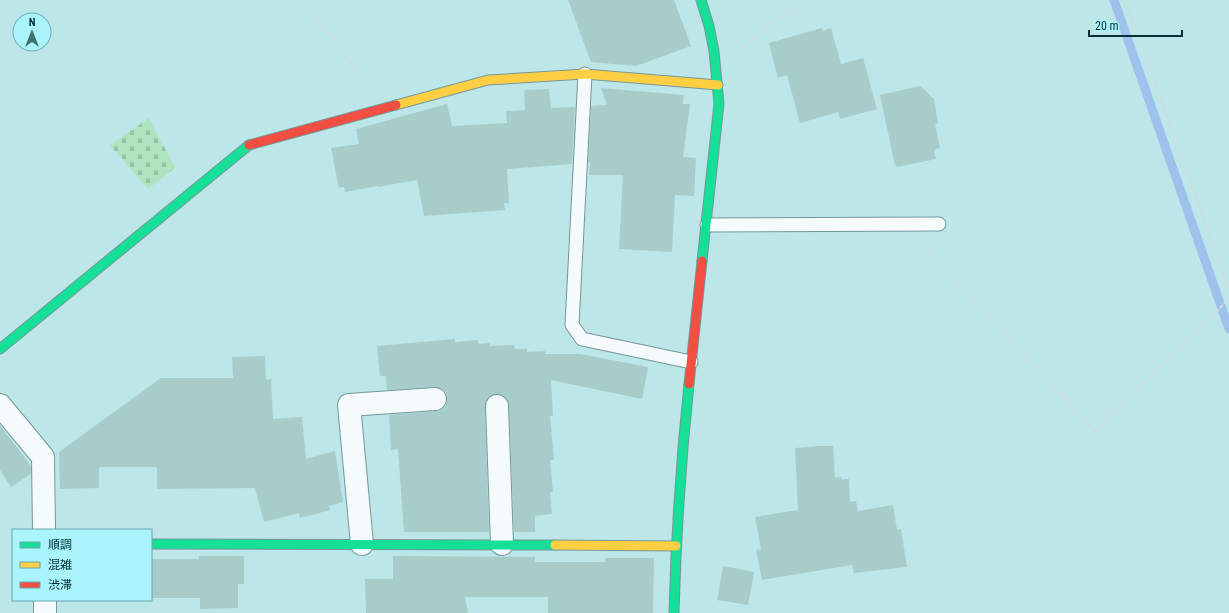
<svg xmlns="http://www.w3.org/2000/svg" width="1229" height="613" viewBox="0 0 1229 613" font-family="'Roboto Condensed','Noto Sans JP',sans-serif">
  <defs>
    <pattern id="cemetery-stones" width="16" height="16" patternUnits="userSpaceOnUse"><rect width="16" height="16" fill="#aee4bf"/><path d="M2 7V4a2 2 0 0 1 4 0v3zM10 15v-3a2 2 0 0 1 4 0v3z" fill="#94c4a5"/></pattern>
  </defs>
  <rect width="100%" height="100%" fill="#bde6e9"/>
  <path fill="url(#cemetery-stones)" d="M 149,118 L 175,168 L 148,189 L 110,145 Z"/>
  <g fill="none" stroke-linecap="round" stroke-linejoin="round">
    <path stroke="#9ec2ed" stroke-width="9" d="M 1114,0 L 1229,329"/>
  </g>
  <path fill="#a7ccca" d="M 568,0 L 674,0 L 691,46 L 636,66 L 591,62 Z
    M 822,28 L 823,31 L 831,28 L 841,64 L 863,58 L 877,109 L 840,119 L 838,112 L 800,123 L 787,75 L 778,78 L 769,43 Z
    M 920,86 L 934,99 L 938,123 L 935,124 L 940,148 L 935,149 L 936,151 L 934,151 L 936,159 L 897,167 L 896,165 L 895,165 L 880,95 Z
    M 601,88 L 684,95 L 683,104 L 690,104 L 683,157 L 696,158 L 694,196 L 675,195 L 672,252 L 619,249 L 623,175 L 589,175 L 590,163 L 588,163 L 591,106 L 607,105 Z
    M 549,89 L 551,108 L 575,107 L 572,164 L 507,169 L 509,203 L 504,203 L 505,210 L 424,216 L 417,180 L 378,187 L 377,186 L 345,192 L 344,187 L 339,188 L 331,148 L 359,144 L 356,129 L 447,104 L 452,126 L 507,123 L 506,111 L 525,110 L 524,90 Z
    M 455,339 L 455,342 L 478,340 L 478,344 L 490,343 L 490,346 L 514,345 L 515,349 L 527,349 L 527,352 L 545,351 L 545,354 L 580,354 L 648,367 L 642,399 L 551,380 L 553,416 L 550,416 L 554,460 L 550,460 L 553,492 L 550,492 L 552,514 L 535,516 L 535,532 L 514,532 L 509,406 L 507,399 L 503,395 L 497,394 L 490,396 L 486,401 L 485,406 L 489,532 L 404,532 L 398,449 L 391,450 L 389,415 L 436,411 L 442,410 L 446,405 L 447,398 L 446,392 L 441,388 L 435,387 L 387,390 L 386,376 L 380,376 L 377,346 Z
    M 265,356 L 266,380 L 271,379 L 273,419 L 302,417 L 306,459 L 335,451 L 343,502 L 329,506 L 330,510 L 300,518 L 299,513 L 264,522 L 255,488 L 157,489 L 157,467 L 99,467 L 99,488 L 60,489 L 59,452 L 161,378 L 233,378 L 232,357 Z
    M 0,425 L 31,466 L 31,474 L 11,487 L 0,470 Z
    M 820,446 L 833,446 L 835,478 L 841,477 L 841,479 L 849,479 L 850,502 L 856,501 L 858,511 L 893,505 L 897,530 L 901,529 L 907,567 L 854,573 L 852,565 L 762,580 L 756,550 L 761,549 L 755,517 L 798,510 L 795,448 Z
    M 199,556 L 244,556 L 244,584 L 238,584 L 238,608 L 200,609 L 200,598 L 151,598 L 151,559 L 199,559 Z
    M 393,556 L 535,557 L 535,562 L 605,562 L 605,558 L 654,558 L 653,613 L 548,613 L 548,597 L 465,597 L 468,613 L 366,613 L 365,579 L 393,579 Z
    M 723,566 L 754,572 L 748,605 L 717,600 Z"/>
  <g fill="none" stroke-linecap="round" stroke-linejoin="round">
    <defs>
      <path id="lane" d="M 585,74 L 572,325 L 582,339 L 691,362
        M 707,225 L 939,224"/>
      <path id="street" d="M 0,405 L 43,457 L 44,530
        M 497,406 L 502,544
        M 362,544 L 349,405 L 435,399
        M 45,600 L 45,613"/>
      <path id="fast" d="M 701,0 L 709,26 L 714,51 L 719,104 L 702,261
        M 0,349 L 249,145
        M 151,544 L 555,545
        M 674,613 C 676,536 681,460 689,384"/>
      <path id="slow" d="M 396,105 L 488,80 L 585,74 L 718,85
        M 555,545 L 676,546"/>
      <path id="jam" d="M 249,145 L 396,105
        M 689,384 L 702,261"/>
    </defs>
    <use href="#lane" stroke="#759799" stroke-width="15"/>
    <use href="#street" stroke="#759799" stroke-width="24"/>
    <use href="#fast" stroke="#759799" stroke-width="11"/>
    <use href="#slow" stroke="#759799" stroke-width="11"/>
    <use href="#jam" stroke="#759799" stroke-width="11"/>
    <path stroke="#cddcdd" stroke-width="2.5" stroke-dasharray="4 2" stroke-linecap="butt" d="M 301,0 L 368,84
      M 1125,0 L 1229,288
      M 742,47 L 805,0
      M 925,247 L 1094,431 L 1229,299"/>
    <use href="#lane" stroke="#f5fbfc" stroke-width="13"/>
    <use href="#street" stroke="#f5fbfc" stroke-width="22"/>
    <use href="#fast" stroke="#16e098" stroke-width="9"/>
    <use href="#slow" stroke="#ffcf43" stroke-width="9"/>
    <use href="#jam" stroke="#f24e42" stroke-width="9"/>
  </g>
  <rect x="12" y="529" width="140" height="72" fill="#aaf5fc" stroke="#67a6ac"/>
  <rect x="20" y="542" width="20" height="6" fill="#16e098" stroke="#67a6ac"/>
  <text x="48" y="549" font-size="12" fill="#023034">順調</text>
  <rect x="20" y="562" width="20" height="6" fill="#ffcf43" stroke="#67a6ac"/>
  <text x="48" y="569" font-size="12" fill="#023034">混雑</text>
  <rect x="20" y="582" width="20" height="6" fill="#f24e42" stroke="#67a6ac"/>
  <text x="48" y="589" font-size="12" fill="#023034">渋滞</text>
  <g transform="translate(32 32)"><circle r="19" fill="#aaf5fc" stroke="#67a6ac"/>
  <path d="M0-3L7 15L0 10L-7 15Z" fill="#437073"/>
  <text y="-6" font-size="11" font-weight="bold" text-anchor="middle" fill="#023034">N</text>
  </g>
  <path d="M1089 30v6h93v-6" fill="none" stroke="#023034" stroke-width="2"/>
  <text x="1095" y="30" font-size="12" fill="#023034" stroke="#aaf5fc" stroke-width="3" paint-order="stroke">20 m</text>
</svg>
